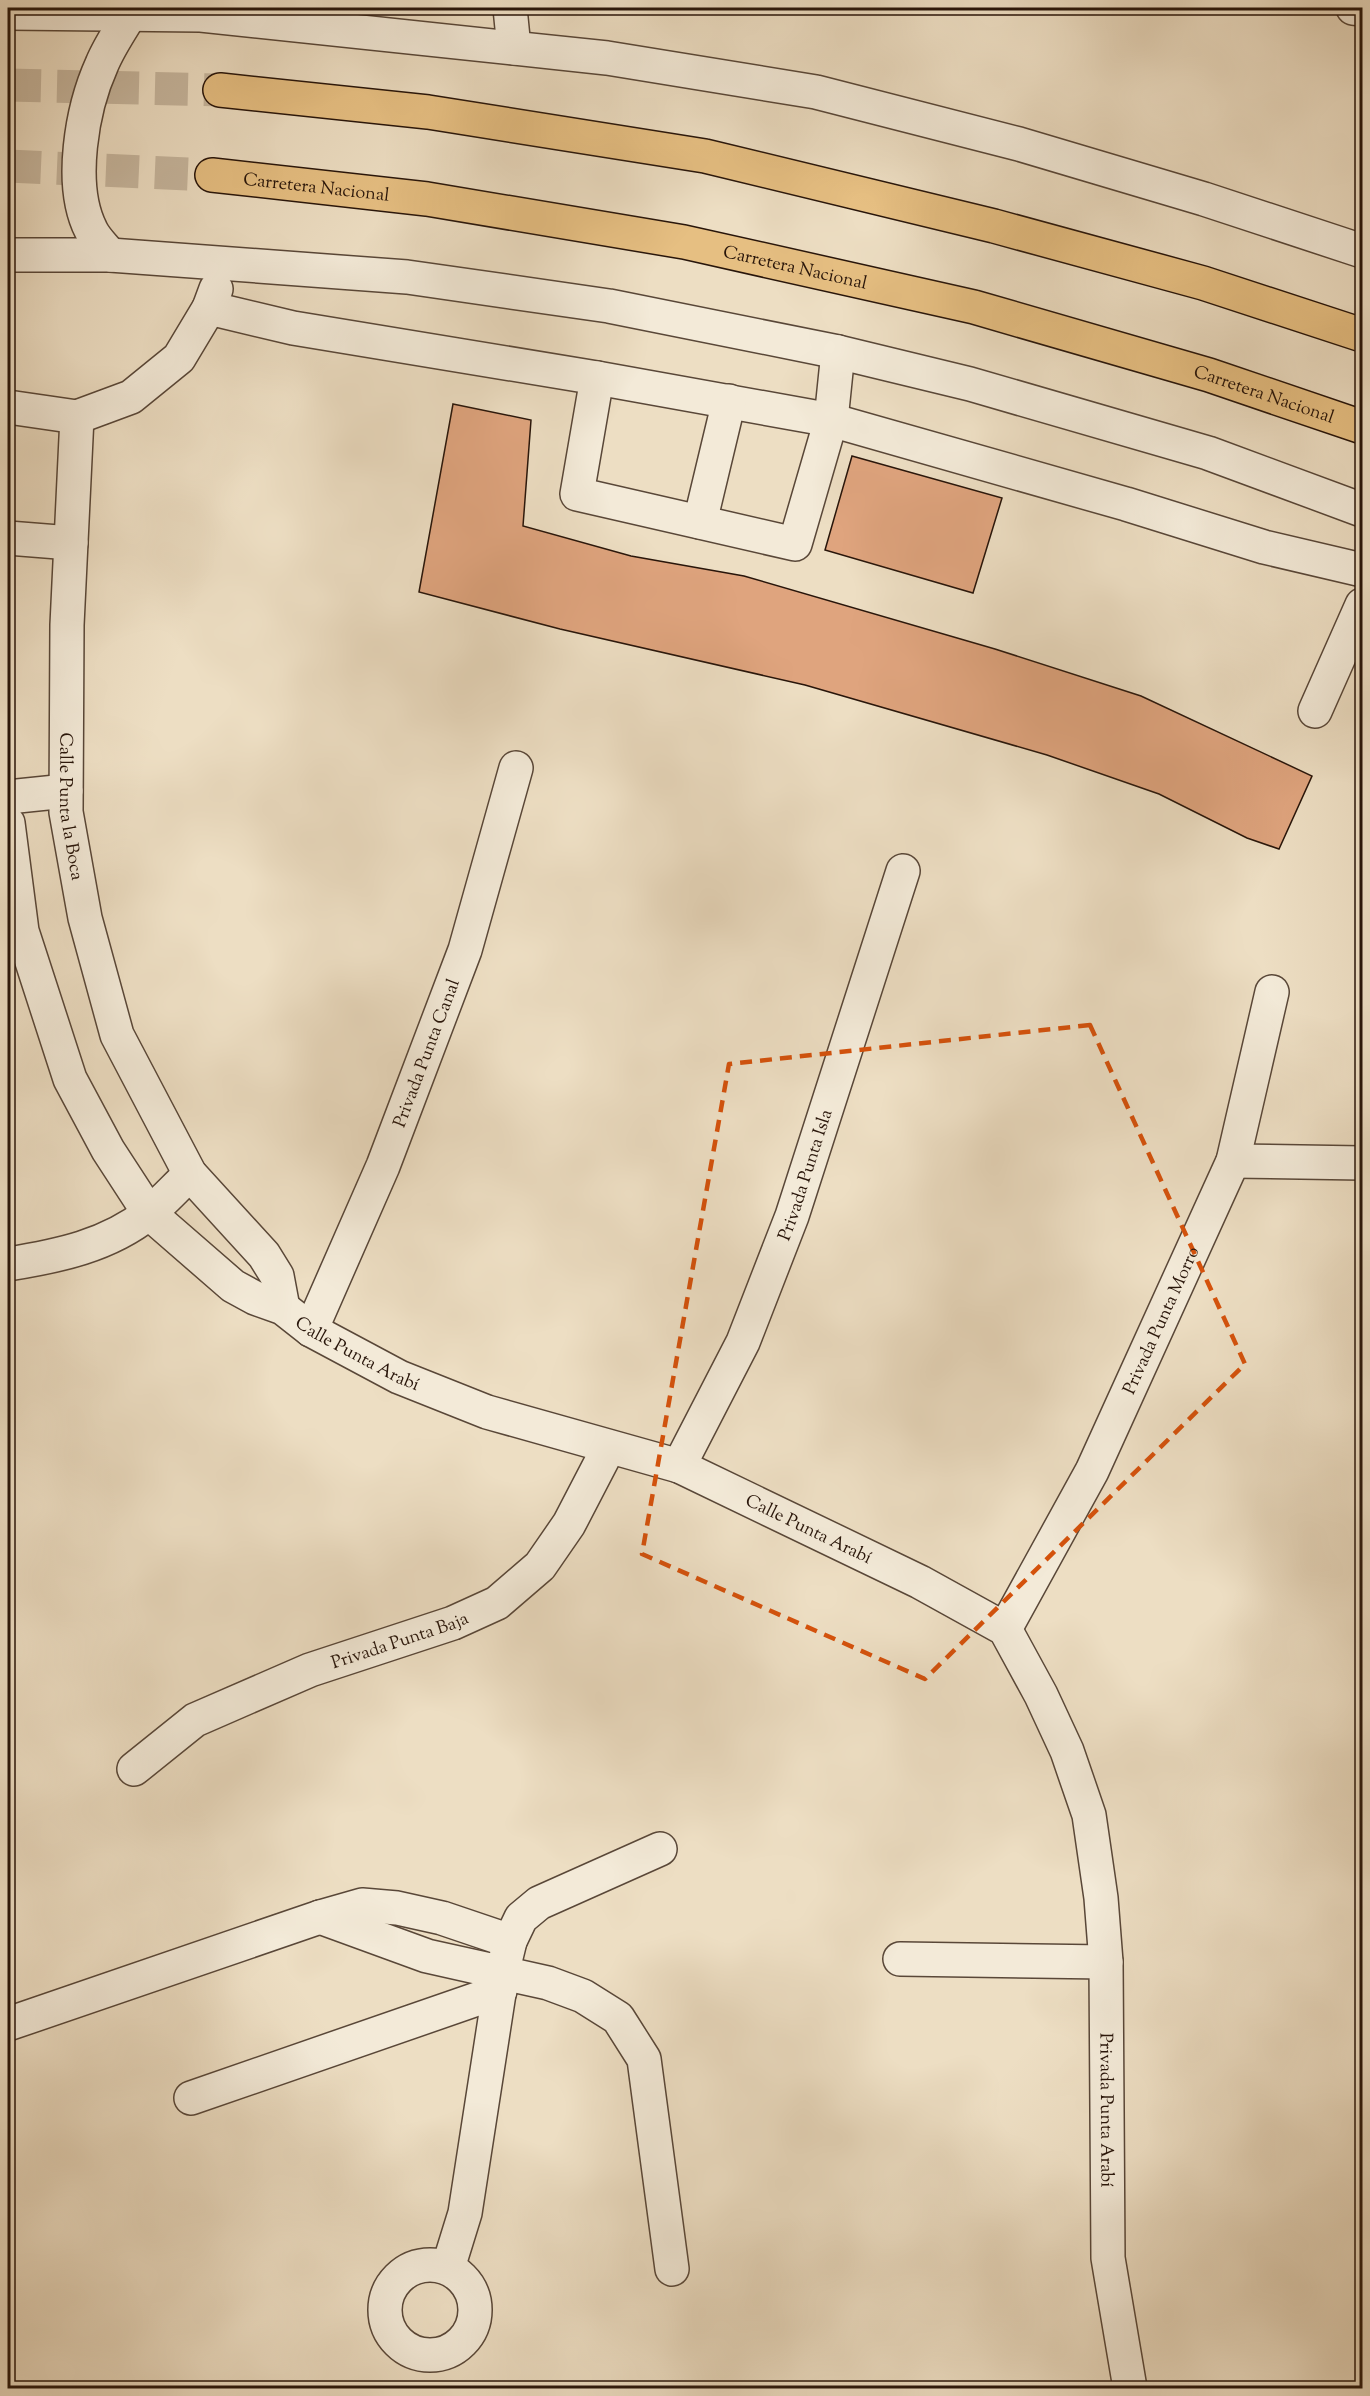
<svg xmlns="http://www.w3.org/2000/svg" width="1370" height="2396" viewBox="0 0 1370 2396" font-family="'Sorts Mill Goudy',serif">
  <rect width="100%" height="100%" fill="#eddec3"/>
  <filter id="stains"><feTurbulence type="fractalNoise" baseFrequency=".00333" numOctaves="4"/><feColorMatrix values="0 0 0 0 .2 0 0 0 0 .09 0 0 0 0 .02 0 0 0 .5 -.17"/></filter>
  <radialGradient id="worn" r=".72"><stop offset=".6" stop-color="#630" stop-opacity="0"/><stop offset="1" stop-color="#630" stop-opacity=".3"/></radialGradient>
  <path fill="#dfa47e" stroke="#28150a" stroke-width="1.5" d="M 453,404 L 531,420 L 523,526 L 631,556 L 744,576 L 995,649 L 1141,696 L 1312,776 L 1279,849 L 1247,838 L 1159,794 L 1047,755 L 805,685 L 560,629 L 419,592 Z
    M 852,456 L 1002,498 L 973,593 L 825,550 Z"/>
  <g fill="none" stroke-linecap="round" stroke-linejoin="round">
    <path stroke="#c6b69e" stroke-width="33" stroke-dasharray="33 16" stroke-linecap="butt" d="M 8,85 L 220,90
      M 8,166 L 212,175"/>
    <defs>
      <g id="minor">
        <path d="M 510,8 L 514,48"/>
        <path d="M 1353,8 L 1362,9"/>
        <path d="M 8,13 L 201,15 L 607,58 L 816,92 L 1019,144 L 1204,199 L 1362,251"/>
        <path d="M 8,255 L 110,255 L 407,277 L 609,306 L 838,352 L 970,384 L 1208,453 L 1362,510"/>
        <path d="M 110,255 C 104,247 95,239 91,230 C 68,185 82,108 102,64 C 109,47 120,31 129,16"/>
        <path d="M 209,308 L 293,328 L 597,378 L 831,420 L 1126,504 L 1264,547 L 1362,570"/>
        <path d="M 597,378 L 577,494 L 795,544 L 831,420 L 838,352"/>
        <path d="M 8,407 L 77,417 L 131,397 L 179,358 L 209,308 L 216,289"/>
        <path id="s1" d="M 77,417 L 67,625 L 66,812 L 85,918 L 117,1035 L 190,1174 L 264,1255 L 277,1276 L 283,1308"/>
        <path d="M 700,522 L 729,401"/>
        <path d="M 8,538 L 71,543"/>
        <path d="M 1315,711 L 1362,605"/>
        <path d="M 8,797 L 66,791"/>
        <path id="s2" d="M 8,823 L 22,931 L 70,1079 L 108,1150 L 149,1213 L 233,1286 L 255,1298 L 283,1308 L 311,1330 L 399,1377 L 487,1412 L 679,1466 L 920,1582 L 1005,1629 L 1041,1695 L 1067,1751 L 1089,1815 L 1101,1898 L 1106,1962 L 1108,2258 L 1130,2388"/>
        <path d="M 1233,1161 L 1362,1163"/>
        <path d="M 8,1264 C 58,1256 108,1246 149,1213 C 164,1201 176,1187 190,1174"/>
        <path id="s3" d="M 311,1330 L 383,1166 L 465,950 L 516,768"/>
        <path id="s4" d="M 679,1466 L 743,1342 L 792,1216 L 903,871"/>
        <path id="s5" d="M 1005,1629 L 1092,1471 L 1233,1161 L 1272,992"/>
        <path id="s6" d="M 134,1769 L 195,1720 L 310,1670 L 453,1623 L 497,1603 L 540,1566 L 569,1524 L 609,1447"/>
        <path d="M 320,1917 L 427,1956 L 548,1983 L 583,1996 L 618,2018 L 644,2059 L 672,2269"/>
        <path d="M 900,1959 L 1106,1962"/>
        <path d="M 8,2024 L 320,1917 L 362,1905 L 397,1908 L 442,1918 L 510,1941"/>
        <path d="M 191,2098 L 500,1991"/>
        <circle cx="430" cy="2310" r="45"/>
        <path d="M 448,2268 L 465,2213 L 502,1974 L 510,1941 L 521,1918 L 539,1903 L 660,1849"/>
      </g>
      <g id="highway">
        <path d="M 220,90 L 428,112 L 705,156 L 994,226 L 1203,283 L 1362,335"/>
        <path id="s7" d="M 212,175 L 427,199 L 684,242 L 974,307 L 1209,375 L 1362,427"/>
      </g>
    </defs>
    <use href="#minor" stroke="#594738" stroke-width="36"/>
    <use href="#highway" stroke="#28150a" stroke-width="36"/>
    <use href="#minor" stroke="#f3ead8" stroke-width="33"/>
    <use href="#highway" stroke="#e6bf82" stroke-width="33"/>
  </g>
  <path fill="none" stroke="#d5520c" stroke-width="4.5" stroke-dasharray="12 8" stroke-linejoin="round" d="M 1090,1025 L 1245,1364 L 925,1679 L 642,1554 L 729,1064 Z"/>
  <g text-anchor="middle" stroke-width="5" stroke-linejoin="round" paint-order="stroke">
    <g font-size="18" fill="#28150a" stroke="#f3ead8">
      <text dy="6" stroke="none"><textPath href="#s7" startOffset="105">Carretera Nacional</textPath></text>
      <text dy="6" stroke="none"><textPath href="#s7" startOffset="591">Carretera Nacional</textPath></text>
      <text dy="6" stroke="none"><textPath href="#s7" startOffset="1077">Carretera Nacional</textPath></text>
      <text dy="6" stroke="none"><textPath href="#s1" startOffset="390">Calle Punta la Boca</textPath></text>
      <text dy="6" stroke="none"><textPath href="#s3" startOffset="300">Privada Punta Canal</textPath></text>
      <text dy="6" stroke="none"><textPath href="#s4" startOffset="318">Privada Punta Isla</textPath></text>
      <text dy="6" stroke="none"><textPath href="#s5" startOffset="346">Privada Punta Morro</textPath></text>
      <text dy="6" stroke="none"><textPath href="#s2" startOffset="674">Calle Punta Arabí</textPath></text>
      <text dy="6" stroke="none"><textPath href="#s2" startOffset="1160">Calle Punta Arabí</textPath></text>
      <text dy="6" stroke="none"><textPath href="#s6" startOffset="298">Privada Punta Baja</textPath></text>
      <text dy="6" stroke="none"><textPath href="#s2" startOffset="1881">Privada Punta Arabí</textPath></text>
    </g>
  </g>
  <rect width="1370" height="2396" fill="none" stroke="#eddec3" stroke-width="30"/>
  <rect x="9" y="9" width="1352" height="2378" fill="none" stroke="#28150a" stroke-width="3"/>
  <rect x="15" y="15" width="1340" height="2366" fill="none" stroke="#28150a" stroke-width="1.5"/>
  <rect width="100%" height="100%" filter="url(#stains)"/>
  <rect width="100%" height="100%" fill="url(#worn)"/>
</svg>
